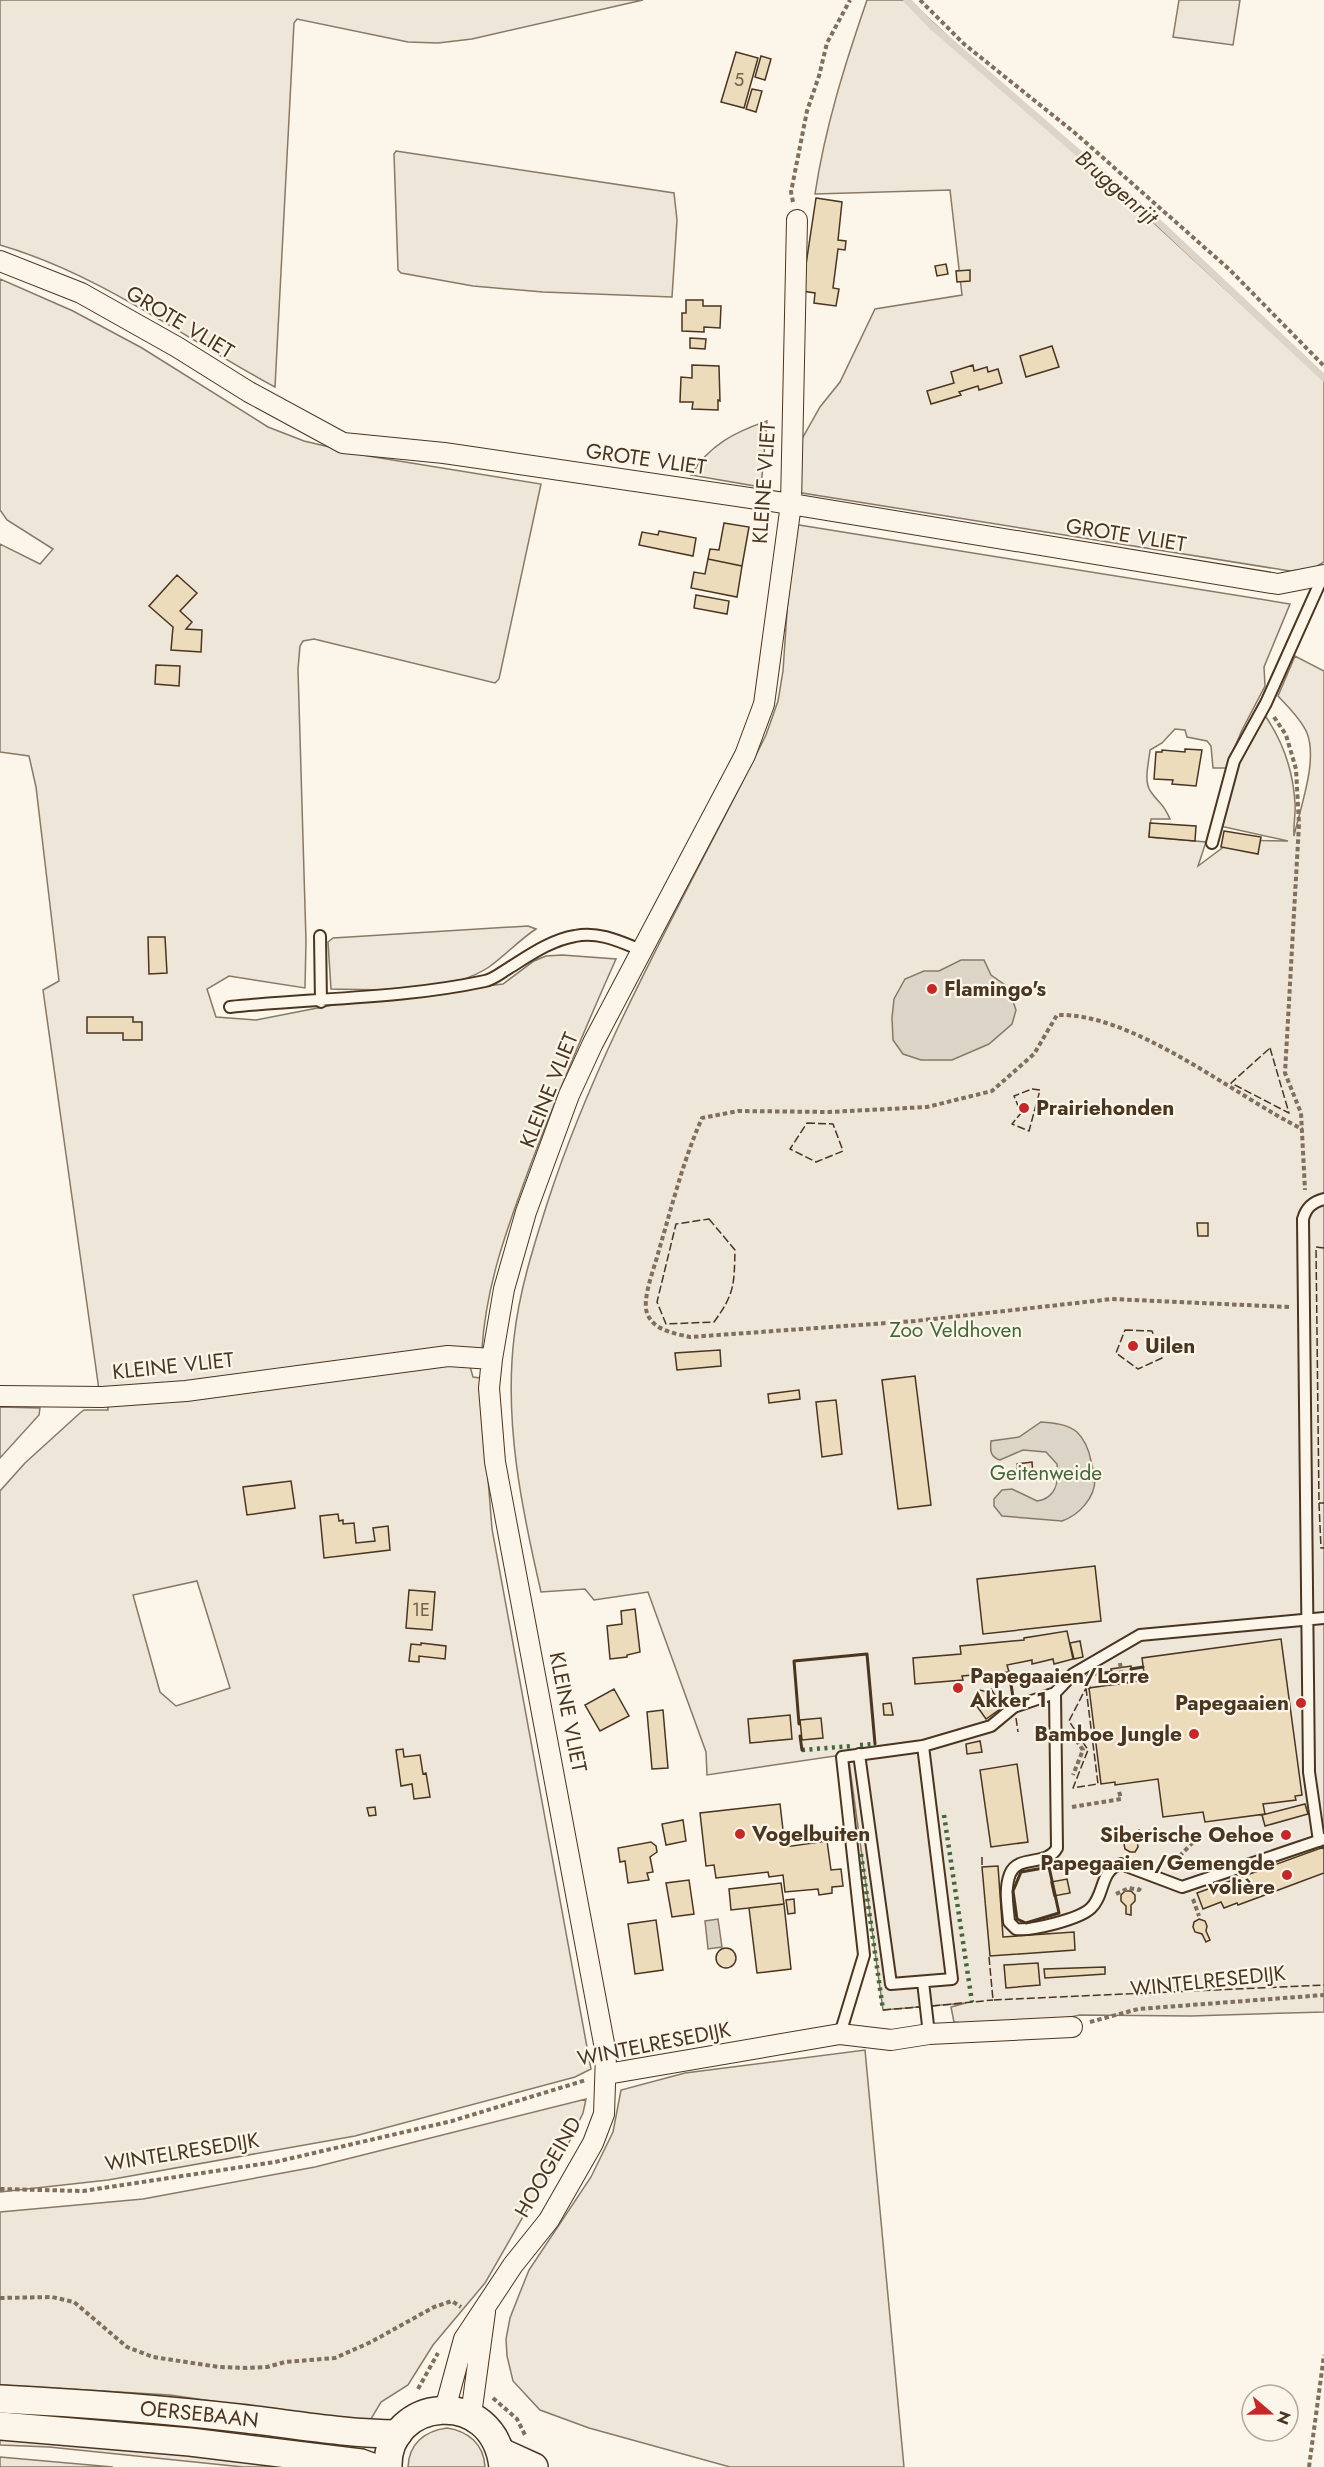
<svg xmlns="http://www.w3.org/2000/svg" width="1324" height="2467" viewBox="0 0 1324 2467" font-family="Jost,sans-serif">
  <rect width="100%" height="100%" fill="#fbf6e9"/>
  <path fill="#ede6d9" stroke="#887966" stroke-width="1.5" fill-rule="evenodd" d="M 0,0 L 643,0 L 472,39 L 438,43 L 408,42 L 297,19 L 294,23 L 275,387 C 184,338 100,274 0,245 Z
    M 867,0 L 909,0 L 1001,86 L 1088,162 L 1324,380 L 1324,562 L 1314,568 L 1290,571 L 796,492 L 798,446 L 820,407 L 840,382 L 875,309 L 962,295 L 950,190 L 815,194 C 825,127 845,64 867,0 Z
    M 1179,0 L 1240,0 L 1233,45 L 1173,37 Z
    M 396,151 L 674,193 L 677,220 L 672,297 L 543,292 L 473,286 L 401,273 L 398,270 L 394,154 Z
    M 0,279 L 73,311 L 142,348 L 268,427 L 304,441 L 368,456 L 541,484 L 499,679 L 495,683 L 314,639 L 303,641 L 300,646 L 298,669 L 306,941 L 305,988 L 229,976 L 207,989 L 216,1017 L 256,1020 L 343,1003 L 503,984 L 534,961 L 546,956 L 562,955 L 616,959 C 586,1026 558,1093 532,1161 C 509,1223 486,1283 482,1349 L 290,1373 L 99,1390 L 43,990 L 59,981 L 36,787 L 29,756 L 0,752 L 0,544 L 40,564 L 53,549 L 7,520 L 0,510 Z
    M 767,421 L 761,487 L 691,475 C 709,445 735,432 767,421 Z
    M 793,524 L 1290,604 L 1264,667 L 1265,686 L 1242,730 L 1226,768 L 1213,768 L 1211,746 L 1207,741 L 1187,737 L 1185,730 L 1175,729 L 1162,743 L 1150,750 C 1149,762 1143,782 1151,792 C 1160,805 1163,802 1170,819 L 1151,819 L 1149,837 L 1206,842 L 1198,866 L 1233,840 L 1288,841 L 1220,826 C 1232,789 1240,746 1264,714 C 1283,741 1293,769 1295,803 C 1296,814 1293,826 1294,836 C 1300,808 1318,761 1307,733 C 1301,719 1288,707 1278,696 L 1295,656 L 1324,671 L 1324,2012 L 1191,2016 L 1080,2015 L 1013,2029 L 954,2022 L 951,2007 L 966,2003 L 883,2010 L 848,1754 L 707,1775 L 706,1752 L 648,1592 L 594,1600 L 585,1589 L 541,1592 C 522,1510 504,1423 514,1338 C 519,1292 533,1248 547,1204 C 600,1040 690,889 766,735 L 778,701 L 783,671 Z
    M 528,926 L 536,929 C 519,940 506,955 489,967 C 449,994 377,990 331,989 L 328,942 L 333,938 Z
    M 469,1363 L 473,1377 L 480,1378 L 492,1529 L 591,2069 L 575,2077 L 355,2136 L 108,2180 L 0,2192 L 0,1491 L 25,1463 L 80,1413 L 84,1410 L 108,1410 L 107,1401 ZM 197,1581 L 230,1688 L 176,1706 L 160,1692 L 133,1595 Z
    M 0,1407 L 40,1408 L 39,1415 L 0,1458 Z
    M 865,2050 L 904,2467 L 730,2467 L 589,2428 L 540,2410 L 513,2381 L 507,2356 L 506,2339 L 510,2318 L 519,2295 L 529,2270 L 591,2177 L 613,2132 L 621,2090 L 685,2073 Z
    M 586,2099 L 583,2113 L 563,2155 L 528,2208 L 485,2283 L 433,2345 L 408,2385 L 381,2402 L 368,2424 L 170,2395 L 0,2385 L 0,2212 L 143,2199 L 315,2167 Z
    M 0,2428 L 327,2467 L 243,2467 L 49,2447 L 0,2445 Z
    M 447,2428 C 468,2431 484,2444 485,2467 L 408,2467 C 409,2444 424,2431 447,2428 Z
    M 0,2457 L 113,2467 L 0,2467 Z"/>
  <path fill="#dcd4c6" stroke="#887966" stroke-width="1.5" d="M 961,960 L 984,960 L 991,975 L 1008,987 L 1016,1010 L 1012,1024 L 989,1044 L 952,1060 L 921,1060 L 903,1054 L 893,1040 L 892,1018 L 894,999 L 905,979 L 924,971 L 939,971 Z
    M 1041,1422 C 1054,1423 1067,1424 1077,1432 C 1085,1440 1089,1450 1091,1461 C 1092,1467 1095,1473 1095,1479 C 1095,1498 1079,1515 1062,1521 L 1002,1516 L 994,1506 L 994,1499 L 1002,1490 L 1012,1489 L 1037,1501 C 1057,1498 1059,1481 1057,1464 L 1046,1452 L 1023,1450 L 1000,1460 C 990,1457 990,1450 991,1441 L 1019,1437 Z
    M 718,1919 L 722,1947 L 708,1949 L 705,1921 Z"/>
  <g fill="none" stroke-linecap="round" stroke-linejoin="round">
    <path stroke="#dcd4c6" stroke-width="7" d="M 907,0 L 932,26 L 1158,222 L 1324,378"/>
  </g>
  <path fill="#ecdcbc" stroke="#4a3520" stroke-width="1.5" d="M 736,52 L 758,58 L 744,108 L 721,102 Z
    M 761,56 L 771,59 L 765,80 L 755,77 Z
    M 752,89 L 762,91 L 756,112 L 746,109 Z
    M 816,198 L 842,202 L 838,240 L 846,241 L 845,250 L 838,249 L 833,288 L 839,289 L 836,306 L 814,303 L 815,293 L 802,291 Z
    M 946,264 L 948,274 L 937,276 L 935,266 Z
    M 970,270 L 970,281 L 957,282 L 956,271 Z
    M 686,300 L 703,300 L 703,306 L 721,306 L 720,328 L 704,327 L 704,332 L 682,331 L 682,313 L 686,313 Z
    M 690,338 L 706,339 L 705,349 L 690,348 Z
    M 1052,346 L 1059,367 L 1026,377 L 1020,356 Z
    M 692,365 L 719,366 L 720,401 L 718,400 L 718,410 L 692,409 L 693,402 L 680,402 L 681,377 L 692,378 Z
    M 973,365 L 974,371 L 987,367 L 988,372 L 998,369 L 1002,383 L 979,390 L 978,386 L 959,392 L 961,395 L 931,404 L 927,391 L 954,383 L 951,372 Z
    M 724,523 L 749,527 L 742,566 L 708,559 L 710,549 L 719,550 Z
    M 659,531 L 696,538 L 693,556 L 639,545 L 642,532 L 658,535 Z
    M 708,559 L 742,566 L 737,597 L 691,588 L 694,572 L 705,574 Z
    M 177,575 L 197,593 L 180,611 L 192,622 L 186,629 L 202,630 L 201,652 L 171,650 L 173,627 L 149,606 Z
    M 696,595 L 729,601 L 727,614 L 694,608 Z
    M 156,665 L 180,666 L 179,686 L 155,684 Z
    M 1185,749 L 1202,750 L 1196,786 L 1172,784 L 1173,780 L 1154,779 L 1156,752 L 1162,752 L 1162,750 L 1185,752 Z
    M 1150,823 L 1196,826 L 1195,841 L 1149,837 Z
    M 1224,831 L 1261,837 L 1258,854 L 1221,847 Z
    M 148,937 L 165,937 L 167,973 L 149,974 Z
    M 87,1017 L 133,1017 L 133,1022 L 142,1022 L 142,1040 L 123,1040 L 123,1033 L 87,1033 Z
    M 1197,1223 L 1208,1223 L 1208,1236 L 1198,1236 Z
    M 720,1350 L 721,1366 L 677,1370 L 675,1353 Z
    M 915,1376 L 931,1505 L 898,1509 L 882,1380 Z
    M 799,1390 L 800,1399 L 769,1403 L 768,1394 Z
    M 836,1400 L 842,1454 L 822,1457 L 816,1402 Z
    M 1032,1462 L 1033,1475 L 1018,1477 L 1017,1464 Z
    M 291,1481 L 295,1508 L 247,1515 L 243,1487 Z
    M 338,1514 L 339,1521 L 343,1520 L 343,1524 L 354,1523 L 356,1543 L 375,1541 L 373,1528 L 388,1526 L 390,1550 L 324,1558 L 320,1516 Z
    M 1095,1566 L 1101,1621 L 983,1634 L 977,1579 Z
    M 409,1590 L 435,1592 L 432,1630 L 406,1628 Z
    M 635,1609 L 640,1652 L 627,1655 L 627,1657 L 610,1659 L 607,1626 L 622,1624 L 621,1611 Z
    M 1067,1631 L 1073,1659 L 1054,1664 L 1053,1659 L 1032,1664 L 1032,1660 L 1007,1665 L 1009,1672 L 962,1676 L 963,1680 L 915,1684 L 913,1658 L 961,1654 L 960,1646 L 1024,1640 L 1024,1638 Z
    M 1281,1639 L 1302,1795 L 1295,1796 L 1296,1800 L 1263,1804 L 1265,1814 L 1205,1822 L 1203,1812 L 1163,1817 L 1158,1779 L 1115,1785 L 1115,1782 L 1101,1784 L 1089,1688 L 1145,1680 L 1142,1658 Z
    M 1080,1641 L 1083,1657 L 1074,1659 L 1070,1643 Z
    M 421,1643 L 446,1646 L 445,1659 L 419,1656 L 419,1662 L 409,1661 L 411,1644 L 421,1645 Z
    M 1131,1666 L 1133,1682 L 1113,1685 L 1111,1669 Z
    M 614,1689 L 629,1716 L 600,1731 L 585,1705 Z
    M 991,1689 L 1003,1707 L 986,1719 L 974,1702 L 977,1699 L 976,1695 L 980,1690 L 987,1692 Z
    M 891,1703 L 893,1715 L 884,1715 L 883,1704 Z
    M 663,1710 L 668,1768 L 652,1769 L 647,1712 Z
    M 790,1715 L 792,1739 L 750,1743 L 748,1719 Z
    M 821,1718 L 823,1738 L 802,1740 L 800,1720 Z
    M 980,1741 L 982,1752 L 967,1754 L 966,1744 Z
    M 403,1749 L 404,1757 L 420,1755 L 423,1774 L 426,1773 L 430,1797 L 414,1799 L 412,1784 L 401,1786 L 396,1750 Z
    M 1017,1764 L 1028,1842 L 991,1847 L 980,1770 Z
    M 780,1804 L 785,1847 L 827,1841 L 831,1870 L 841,1869 L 843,1886 L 832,1887 L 832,1893 L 819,1895 L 818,1889 L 785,1892 L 783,1875 L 769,1877 L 768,1872 L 716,1878 L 714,1865 L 706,1866 L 700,1813 Z
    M 1305,1804 L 1308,1814 L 1265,1826 L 1262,1815 Z
    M 375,1807 L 376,1815 L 369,1816 L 367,1808 Z
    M 683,1820 L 686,1841 L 666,1845 L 662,1824 Z
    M 1139,1830 L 1142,1833 L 1137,1840 L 1138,1847 L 1135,1852 L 1130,1852 L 1125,1849 L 1124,1844 Z
    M 651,1842 L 656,1846 L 657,1852 L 650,1857 L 653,1872 L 647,1873 L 649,1880 L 628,1883 L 625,1861 L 620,1862 L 618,1848 Z
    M 1324,1847 L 1324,1873 L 1238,1905 L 1237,1903 L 1224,1908 L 1221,1902 L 1203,1909 L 1197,1893 Z
    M 998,1866 L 1003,1937 L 1074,1932 L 1075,1950 L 990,1956 L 982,1867 Z
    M 1067,1879 L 1070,1893 L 1054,1896 L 1051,1882 Z
    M 689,1880 L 694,1914 L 672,1917 L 666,1883 Z
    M 781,1883 L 784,1904 L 731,1910 L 729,1889 Z
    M 1125,1891 L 1131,1891 L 1135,1895 L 1135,1901 L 1131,1905 L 1131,1915 L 1126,1914 L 1126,1906 L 1121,1901 L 1121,1895 Z
    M 794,1899 L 795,1913 L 788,1914 L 786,1900 Z
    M 784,1904 L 791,1969 L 757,1973 L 749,1908 Z
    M 1199,1919 L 1205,1921 L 1207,1926 L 1206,1931 L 1210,1940 L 1206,1942 L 1202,1934 L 1195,1932 L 1193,1927 L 1194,1922 Z
    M 656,1920 L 663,1970 L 635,1974 L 628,1924 Z
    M716 1958a10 10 0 1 1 20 0a10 10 0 1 1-20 0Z
    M 1038,1963 L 1040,1985 L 1006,1988 L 1004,1965 Z
    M 1105,1967 L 1105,1974 L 1045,1978 L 1044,1969 Z"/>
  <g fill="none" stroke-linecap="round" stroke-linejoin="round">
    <defs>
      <path id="service" d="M 1212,843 L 1234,761 L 1266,703 L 1323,576
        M 320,936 L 321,1002
        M 230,1007 C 315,998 401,999 485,981 C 494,979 502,972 509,968 C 530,955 551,940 575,936 C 598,931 619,941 641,950
        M 1055,1693 L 1057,1848 C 1047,1867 1018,1854 1010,1874 C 1004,1889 1008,1907 1009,1922 L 1016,1929 C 1032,1931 1080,1919 1091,1908 C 1105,1895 1100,1869 1121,1864 L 1182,1887 L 1324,1839
        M 859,1754 L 891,1984 L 952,1979 L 923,1746
        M 1319,1841 L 1309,1772 L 1303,1219 C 1306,1208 1312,1202 1324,1199
        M 923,1982 L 929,2034
        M 840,2034 L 864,1955 L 842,1757 L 923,1746 L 991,1726 L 1014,1707 L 1055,1693 L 1073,1674 L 1140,1635 L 1324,1618"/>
      <path id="minor" d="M 0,261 L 81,293 L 177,347 L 249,392 L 343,443 L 444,453 L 791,504 L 1278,584 L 1324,575
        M 0,1396 L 102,1397 L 186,1391 L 448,1356 L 492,1359
        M 607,2074 L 840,2034 L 891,2040 L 929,2034 L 1072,2027
        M 445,2409 L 464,2339 L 513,2265 L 549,2220 L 593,2143 L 604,2114 L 606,2054 L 495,1462 L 489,1388 L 492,1359 L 504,1289 L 526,1212 L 569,1095 L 593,1043 L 745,755 L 764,704 L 791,504 L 797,220
        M 471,2415 L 485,2312"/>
      <g id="secondary">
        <path id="s1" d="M 0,2399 C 79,2403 159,2409 238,2418 C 291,2424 345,2434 398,2434"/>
        <path d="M 0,2426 L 190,2442 L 361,2463 L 372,2467"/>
        <path d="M 501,2452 L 534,2467"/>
        <path d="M 388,2467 C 386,2398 494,2385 503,2467"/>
      </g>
    </defs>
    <use href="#service" stroke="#4a3520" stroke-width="14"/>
    <use href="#minor" stroke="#4a3520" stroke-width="22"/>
    <use href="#secondary" stroke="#4a3520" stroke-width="30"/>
    <path stroke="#7f6f5c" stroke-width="4" stroke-dasharray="4.5 3" stroke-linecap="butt" d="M 920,0 L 964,44 L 1075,133 L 1230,270 L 1324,366
      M 793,202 L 791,192 L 807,111 L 819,76 L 827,43 L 850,0
      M 1274,717 L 1286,735 L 1296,769 L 1299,824 L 1285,1073 L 1301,1113 L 1305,1190
      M 1289,1307 L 1112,1299 L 915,1321 L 690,1337 C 673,1333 650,1330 646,1309 C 644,1293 655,1266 659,1250 C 672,1206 683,1161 702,1118 L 738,1111 L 829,1112 L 927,1107 L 992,1091 L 1034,1054 L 1057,1015 C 1132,1012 1234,1095 1302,1129
      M 1120,1663 L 1123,1683
      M 1072,1734 L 1083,1750 L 1073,1775
      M 1072,1807 L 1121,1799 L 1119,1791
      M 1169,1867 L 1200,1835
      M 1116,1894 L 1129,1888 L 1139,1890 L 1141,1887
      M 1193,1899 L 1199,1916
      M 1090,2022 L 1138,2009 L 1324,1995
      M 0,2189 L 83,2191 L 275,2162 L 452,2121 L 586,2080
      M 0,2298 L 52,2297 L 74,2302 L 127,2347 L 153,2357 L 219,2367 L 247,2368 L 267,2367 L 285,2362 L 335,2358 L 371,2342 L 434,2307 L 452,2301 L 461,2307
      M 418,2389 L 438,2353
      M 493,2398 L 517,2419 L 526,2437
      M 1309,2467 L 1324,2355"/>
    <use href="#service" stroke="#fbf6e9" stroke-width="10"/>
    <use href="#minor" stroke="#fbf6e9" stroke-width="20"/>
    <use href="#secondary" stroke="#fbf6e9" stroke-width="27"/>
    <path stroke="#436837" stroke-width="4.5" stroke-dasharray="3 4.5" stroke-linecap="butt" d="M 860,1745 L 875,1744
      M 802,1750 L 852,1746
      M 944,1815 L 972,2002
      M 861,1854 L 883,2010"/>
    <path stroke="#4a3520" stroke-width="1.5" stroke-dasharray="8 3" stroke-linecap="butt" d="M 1270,1048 L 1289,1113 L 1231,1083 Z
      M 1032,1089 L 1040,1090 L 1029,1131 L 1012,1124 L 1021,1113 L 1014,1096 Z
      M 807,1123 L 833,1124 L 843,1151 L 816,1162 L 790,1149 Z
      M 709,1219 L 735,1250 C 734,1285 735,1293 714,1322 L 666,1324 L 657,1302 L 676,1224 Z
      M 1324,1248 L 1316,1247 L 1319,1503 L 1324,1503
      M 1125,1330 L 1152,1331 L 1162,1358 L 1138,1369 L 1116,1353 Z
      M 1319,1503 L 1321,1548 L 1324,1548
      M 1086,1688 L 1098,1784 L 1073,1788 L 1088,1750 L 1069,1721 Z
      M 1016,1718 L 1018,1732
      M 982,1857 L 982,1868
      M 989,1957 L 993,2000 L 1324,1985
      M 932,2006 L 993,2000
      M 883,2010 L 920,2007"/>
    <path stroke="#4a3520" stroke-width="3" d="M 1131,1669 L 1143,1667
      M 1009,1672 L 1013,1697
      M 1089,1688 L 1088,1675 L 1112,1672
      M 799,1724 L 794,1661 L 867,1654 L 875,1744
      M 800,1736 L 802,1750
      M 1049,1867 L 1059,1913 L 1026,1923 L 1017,1919 L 1013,1891 L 1021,1872 Z"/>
  </g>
  <g fill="#c62828" stroke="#fbf6e9" stroke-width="2">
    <circle cx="932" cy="989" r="6"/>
    <circle cx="1024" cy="1108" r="6"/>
    <circle cx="1133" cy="1346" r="6"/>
    <circle cx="958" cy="1688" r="6"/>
    <circle cx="1301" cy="1703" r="6"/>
    <circle cx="1194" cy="1734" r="6"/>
    <circle cx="740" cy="1834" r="6"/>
    <circle cx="1286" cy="1835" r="6"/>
    <circle cx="1287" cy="1875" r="6"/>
  </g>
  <g text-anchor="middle" stroke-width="4.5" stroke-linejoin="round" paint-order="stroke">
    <g font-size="18" fill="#725f47">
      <text x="739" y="86">5</text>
      <text x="421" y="1616">1E</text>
    </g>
    <g font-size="21" fill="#4a3520" stroke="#fbf6e9">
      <text transform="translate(180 322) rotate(31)" y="7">GROTE VLIET</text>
      <text transform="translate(646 459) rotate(8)" y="7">GROTE VLIET</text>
      <text transform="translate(764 483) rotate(-86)" y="7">KLEINE VLIET</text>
      <text transform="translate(1126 535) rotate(9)" y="7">GROTE VLIET</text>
      <text transform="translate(549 1090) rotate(-68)" y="7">KLEINE VLIET</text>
      <text transform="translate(173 1366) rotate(-6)" y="7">KLEINE VLIET</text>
      <text transform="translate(568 1712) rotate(79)" y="7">KLEINE VLIET</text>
      <text transform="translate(1208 1981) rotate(-6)" y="7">WINTELRESEDIJK</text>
      <text transform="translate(654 2044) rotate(-11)" y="7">WINTELRESEDIJK</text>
      <text transform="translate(182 2152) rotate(-9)" y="7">WINTELRESEDIJK</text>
      <text transform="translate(548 2167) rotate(-60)" y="7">HOOGEIND</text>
      <text dy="7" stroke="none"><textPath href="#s1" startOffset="200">OERSEBAAN</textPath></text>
    </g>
    <g font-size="21" font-weight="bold" fill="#4a3520" stroke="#fbf6e9" text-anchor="start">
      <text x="944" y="996">Flamingo's</text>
      <text x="1036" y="1115">Prairiehonden</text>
      <text x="1145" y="1353">Uilen</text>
      <text x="970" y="1683">Papegaaien/Lorre<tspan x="970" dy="24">Akker 1</tspan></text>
      <text x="1289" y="1710" text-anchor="end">Papegaaien</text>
      <text x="1182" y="1741" text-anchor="end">Bamboe Jungle</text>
      <text x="752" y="1841">Vogelbuiten</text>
      <text x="1274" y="1842" text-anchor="end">Siberische Oehoe</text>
      <text x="1275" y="1870" text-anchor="end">Papegaaien/Gemengde<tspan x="1275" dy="24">volière</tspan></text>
    </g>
    <g font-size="21" fill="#436837" stroke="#fbf6e9">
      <text x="956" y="1337">Zoo Veldhoven</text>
      <text x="1046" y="1480">Geitenweide</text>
    </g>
    <g font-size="22" font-style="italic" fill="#4a3520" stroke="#fbf6e9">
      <text transform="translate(1117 187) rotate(41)" y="8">Bruggenrijt</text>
    </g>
  </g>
  <g transform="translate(1270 2413) rotate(110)"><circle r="28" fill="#fbf6e9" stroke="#b4a999" stroke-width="1.5"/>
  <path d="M0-4.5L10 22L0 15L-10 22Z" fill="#c62828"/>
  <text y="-9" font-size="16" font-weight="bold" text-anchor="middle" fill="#4a3520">N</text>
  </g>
</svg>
